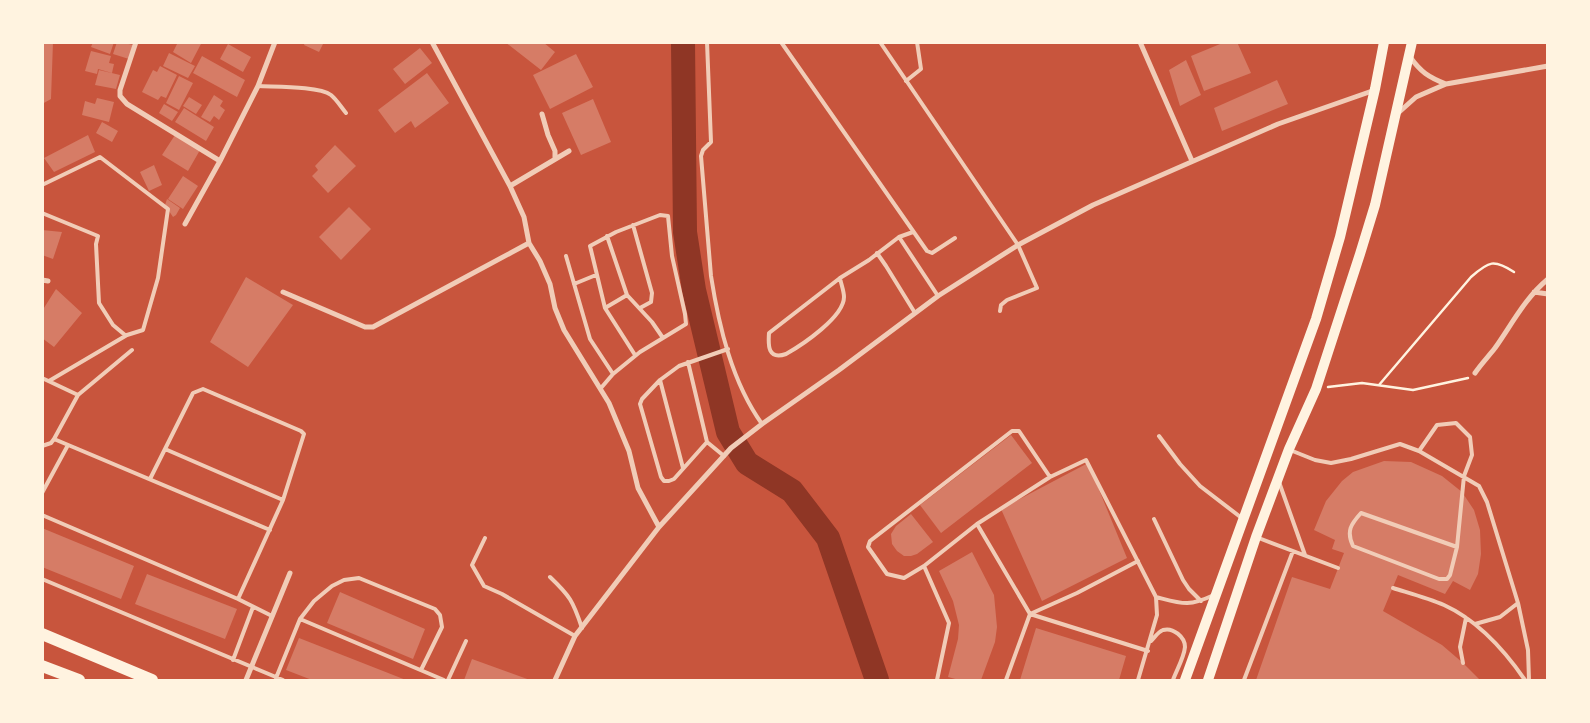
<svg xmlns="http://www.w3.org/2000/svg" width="1590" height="723" viewBox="0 0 1590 723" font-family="Karla,sans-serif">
  <rect width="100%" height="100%" fill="#c8553d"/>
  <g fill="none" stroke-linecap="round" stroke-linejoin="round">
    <path stroke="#8f3625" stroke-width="24" d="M 683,42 L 685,232 L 694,290 L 728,432 L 747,463 L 792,491 L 828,538 L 877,680"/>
  </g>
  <path fill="#d67c66" d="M 42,42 L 53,42 L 51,99 L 42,104 Z
    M 93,42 L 114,42 L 110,54 L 91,47 Z
    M 117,42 L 134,45 L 129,59 L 113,54 Z
    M 178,42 L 202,42 L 191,63 L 173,52 Z
    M 305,42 L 324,42 L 319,52 L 304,45 Z
    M 505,42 L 543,42 L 555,52 L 541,70 Z
    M 1225,42 L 1237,42 L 1251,73 L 1204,91 L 1191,56 Z
    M 228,44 L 251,57 L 243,72 L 220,59 Z
    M 420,48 L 432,63 L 405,84 L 393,69 Z
    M 91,51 L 111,56 L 109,63 L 114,64 L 112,73 L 98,69 L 97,74 L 85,71 Z
    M 169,53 L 195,66 L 188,78 L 163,66 Z
    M 576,54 L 593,87 L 550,109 L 533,75 Z
    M 202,56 L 245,80 L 237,97 L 193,73 Z
    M 1186,60 L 1201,95 L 1180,106 L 1169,70 Z
    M 160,66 L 177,75 L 166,98 L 161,96 L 158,100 L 142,92 L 153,70 L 157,72 Z
    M 99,70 L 120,75 L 116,89 L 95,85 Z
    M 427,73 L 449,103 L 415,128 L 411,121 L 395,133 L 378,110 Z
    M 179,76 L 193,83 L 179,110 L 166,103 Z
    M 1277,80 L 1288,104 L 1222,131 L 1214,108 Z
    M 214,95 L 223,101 L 220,106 L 225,110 L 219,120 L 214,116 L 210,122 L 201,117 Z
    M 189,97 L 202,105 L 196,114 L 183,106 Z
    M 97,98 L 114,102 L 109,122 L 82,115 L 85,101 L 95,104 Z
    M 593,99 L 611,142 L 581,155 L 562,113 Z
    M 164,104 L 178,112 L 172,121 L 159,113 Z
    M 184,108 L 214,127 L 206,141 L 175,122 Z
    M 102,122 L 118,131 L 112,142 L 96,133 Z
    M 88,135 L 95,152 L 54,172 L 44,158 Z
    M 175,135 L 200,150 L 188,171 L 162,155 Z
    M 335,145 L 356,166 L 328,193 L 312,176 L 318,170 L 315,166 Z
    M 154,165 L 162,185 L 149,191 L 140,172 Z
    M 183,176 L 198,186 L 183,209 L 168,199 Z
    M 167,199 L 180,208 L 176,215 L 173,217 L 165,205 Z
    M 349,207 L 371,229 L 341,260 L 319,237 Z
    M 42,230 L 62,232 L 53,259 L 42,255 Z
    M 246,277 L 293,305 L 248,367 L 210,342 Z
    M 56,289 L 82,313 L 54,347 L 42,338 L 42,311 Z
    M 1011,435 L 1032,463 L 941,533 L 920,505 Z
    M 1384,461 L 1411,462 L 1442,476 L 1462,492 L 1474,510 L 1480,530 L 1481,554 L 1478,574 L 1470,590 L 1453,581 L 1445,594 L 1398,575 L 1383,611 L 1442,645 L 1463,663 L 1480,680 L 1256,680 L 1292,577 L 1330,589 L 1344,553 L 1332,549 L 1335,540 L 1314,530 L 1326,501 L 1342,481 L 1353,472 Z
    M 1088,463 L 1127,558 L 1042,601 L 1001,509 Z
    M 911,514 L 933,542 L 917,554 L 911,556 L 904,556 L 897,551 L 892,544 L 891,534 L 896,526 Z
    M 42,528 L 134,566 L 121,599 L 42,567 Z
    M 972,552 L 994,595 L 997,627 L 995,642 L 981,680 L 959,680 L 948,677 L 958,639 L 959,625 L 953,601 L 939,571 Z
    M 147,574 L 237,609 L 225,639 L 135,604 Z
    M 340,592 L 425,629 L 413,659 L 327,623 Z
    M 1036,628 L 1126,656 L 1119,680 L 1020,680 Z
    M 299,638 L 406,680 L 312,680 L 286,670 Z
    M 472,659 L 530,680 L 464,680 Z"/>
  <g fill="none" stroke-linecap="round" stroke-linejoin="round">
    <path stroke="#fff3e0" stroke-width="2.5" d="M 1379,385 L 1471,277 C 1489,261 1494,259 1514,272
      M 1328,387 L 1362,383 L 1413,390 L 1468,378"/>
    <path stroke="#f1ccb7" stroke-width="4" d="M 707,42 L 711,142 L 703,150 L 701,156 L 711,276 C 719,327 732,382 762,424
      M 781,42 L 927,251 L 932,253 L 955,238
      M 880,42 L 1018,245 L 1037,288 L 1007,300 L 1001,305 L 1000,311
      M 906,81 L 921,69 L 917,42
      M 258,86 C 275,87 319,86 331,95 C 337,100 341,107 346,113
      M 42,185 L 100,157 L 168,209 L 158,278 L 143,330 L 127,335 L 49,381
      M 42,213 L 98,236 L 96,244 L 99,303 L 113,325 L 125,335
      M 633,225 L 652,293 L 651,302 L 640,308
      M 607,236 L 627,295 L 652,322 L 663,338
      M 899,237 L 938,296
      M 877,253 L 886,266 L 915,313
      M 566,256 L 590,339 L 613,374
      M 840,278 C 841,284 844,291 844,297 C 844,317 802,345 786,354 C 768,360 768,346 769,333 L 840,278 L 869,260 L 899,237 L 913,232
      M 574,284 L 596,275
      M 605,308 L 627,295
      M 688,362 L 707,442 L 724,456
      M 42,378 L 78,395
      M 660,380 L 683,468
      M 601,388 L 613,374 L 640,352 L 686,324 L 685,314 L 672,256 L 668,216 L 660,215 L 616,232 L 590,246 L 605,308 L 635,355
      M 1159,436 L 1180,464 L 1200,486 L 1243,519
      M 54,439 L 270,530
      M 707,442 L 674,479 L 669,481 L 664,481 L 661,477 L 640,404 L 642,399 L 660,380 L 679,366 L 728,349
      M 42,446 L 51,443 L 54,439 L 78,395 L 132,350
      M 165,449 L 283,500
      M 1290,450 L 1315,460 L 1331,463 L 1351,459 L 1400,444 L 1419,451 L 1479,486 L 1487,502 L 1518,603 L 1528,650 L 1529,680
      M 1419,451 L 1437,425 L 1456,423 L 1470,437 L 1472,455 L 1464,476 L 1457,547 L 1450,575 L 1447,579 L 1439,579 L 1353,546 C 1346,531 1351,524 1361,513 L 1457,547
      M 150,479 L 193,393 L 203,389 L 301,431 L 304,434 L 283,500 L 238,599
      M 1279,482 L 1305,555
      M 42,493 L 68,445
      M 42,515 L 238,599 L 272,616
      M 1154,519 L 1183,580 L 1189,589 L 1201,601
      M 977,524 L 1050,477 L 1086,460 L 1156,597 L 1157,615 L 1138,680
      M 1256,537 L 1338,568
      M 485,538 L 472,565 L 484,586 L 502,594 L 575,636
      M 1138,561 L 1077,593 L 1030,614 L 1148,651
      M 924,566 L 904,578 L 887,574 L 868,547 L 870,541 L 1012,431 L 1019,431 L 1050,477
      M 550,577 C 570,596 573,601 582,628
      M 42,579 L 283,680
      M 1393,588 C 1409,593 1428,598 1444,605 C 1477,620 1505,651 1525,680
      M 1156,597 C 1183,604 1188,607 1214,595
      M 300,619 L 444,680
      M 1475,624 L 1500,617 L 1518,603
      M 1151,641 C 1155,637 1158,632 1163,630 C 1173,627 1185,637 1185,647 C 1184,658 1176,671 1173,680
      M 233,660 L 253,607
      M 1463,663 L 1460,647 L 1466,618
      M 276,678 L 300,619 L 314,601 L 332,586 L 344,580 L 359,578 L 435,609 L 440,615 L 442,627 L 421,670
      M 448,680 L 466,641
      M 937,680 L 949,623 L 924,566 L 977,524 L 1030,614 L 1006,680
      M 1244,680 L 1293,551"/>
    <path stroke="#f1ccb7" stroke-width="5" d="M 136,42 L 120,90 L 120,96 L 127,104 L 220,161
      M 432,42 L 510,186 L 524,217 L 529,243 L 540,261 L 550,284 L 555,308 L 564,330 L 609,403 L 629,451 L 638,488 L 659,527
      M 1140,42 L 1192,161
      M 1410,57 C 1421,72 1428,77 1446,84
      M 542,114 L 548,135 L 555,151 L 555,159
      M 1397,114 L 1416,97 L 1446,84 L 1548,66
      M 510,186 L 569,151
      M 185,224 L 220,161 L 258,86 L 275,42
      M 42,280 L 48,281
      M 283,292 L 365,327 L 373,327 L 529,243
      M 1534,292 L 1548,294
      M 1475,373 C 1481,364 1488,357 1495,348 C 1512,324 1525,298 1548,279
      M 246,680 L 290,573
      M 555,680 L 575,636 L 659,527 L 731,448 L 762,424 L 839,370 L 938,296 L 1018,245 L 1093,205 L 1278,124 L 1375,90"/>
    <path stroke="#fff3e0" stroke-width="10" d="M 1185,680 L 1316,319 L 1340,237 L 1375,89 L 1384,42
      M 1208,680 L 1256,537 L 1289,449 L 1316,389 L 1360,254 L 1375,205 L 1412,42"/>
    <path stroke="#fff3e0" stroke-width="12" d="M 42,634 L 152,680
      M 42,666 L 79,680"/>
  </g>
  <rect width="1590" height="723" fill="none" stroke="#fff3e0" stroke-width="88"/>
</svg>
